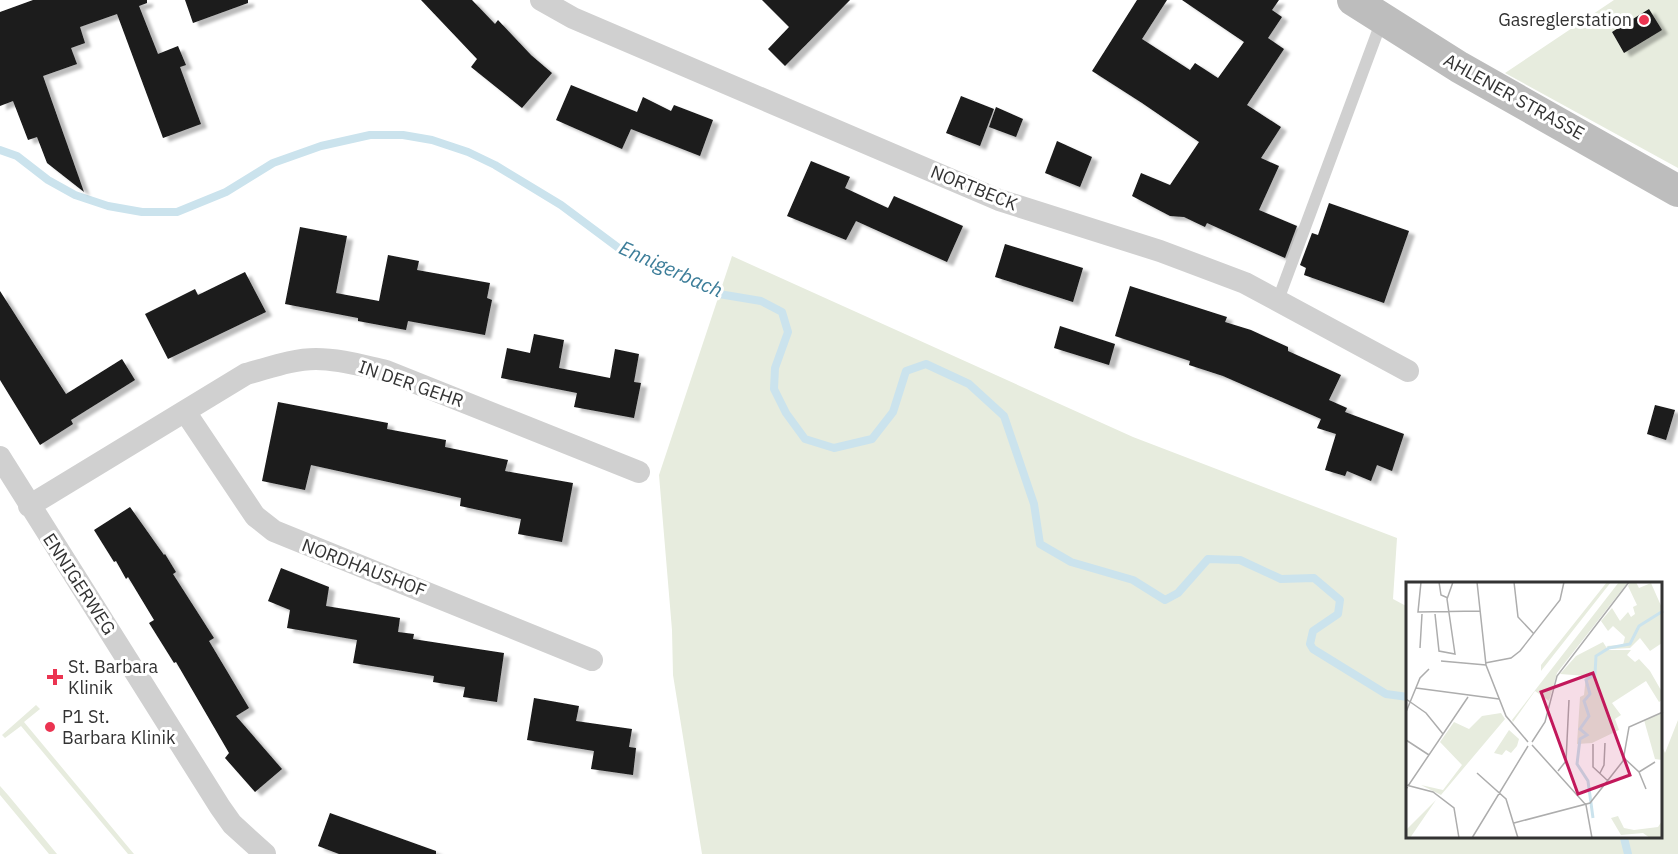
<svg xmlns="http://www.w3.org/2000/svg" width="1678" height="854" viewBox="0 0 1678 854" font-family="'IBM Plex Sans',sans-serif">
  <defs>
    <filter id="shadow"><feDropShadow dx="6" dy="4" stdDeviation="1.5" flood-color="#0004"/></filter>
  </defs>
  <rect width="100%" height="100%" fill="#fff"/>
  <path fill="#e7ecde" d="M 1614,0 L 1678,0 L 1678,168 L 1505,73 Z
    M 732,256 L 1133,437 L 1397,538 L 1393,599 L 1408,607 L 1408,838 L 1662,838 L 1662,746 L 1665,753 L 1678,720 L 1678,854 L 702,854 L 673,675 L 672,630 L 659,475 Z
    M 36,705 L 40,709 L 24,722 L 134,854 L 128,854 L 21,726 L 5,738 L 2,735 Z
    M 0,786 L 8,795 L 57,854 L 49,854 L 0,795 Z"/>
  <g fill="none" stroke-linecap="round" stroke-linejoin="round">
    <path stroke="#cbe3ed" stroke-width="8" d="M 0,150 L 17,156 L 48,180 L 75,195 L 108,206 L 142,212 L 177,212 L 226,192 L 273,163 L 321,146 L 370,135 L 403,135 L 432,140 L 468,152 L 495,165 L 561,205 L 624,252 L 719,294 L 761,301 L 782,312 L 788,332 L 775,368 L 774,389 L 786,413 L 805,439 L 834,448 L 872,439 L 893,412 L 906,371 L 926,364 L 969,384 L 1004,416 L 1034,504 L 1040,544 L 1071,562 L 1133,580 L 1165,600 L 1178,593 L 1208,559 L 1240,560 L 1281,579 L 1314,578 L 1340,600 L 1338,614 L 1313,631 L 1310,644 L 1313,649 L 1386,694 L 1408,697
      M 1624,838 L 1628,854"/>
  </g>
  <path fill="#1a1a1a" filter="url(#shadow)" d="M 33,0 L 147,0 L 147,3 L 139,6 L 158,54 L 178,46 L 186,65 L 180,67 L 201,124 L 163,138 L 117,14 L 80,27 L 85,43 L 71,48 L 77,64 L 43,76 L 84,192 L 47,163 L 37,137 L 28,140 L 13,101 L 0,106 L 0,12 Z
    M 185,0 L 248,0 L 248,3 L 193,23 Z
    M 421,0 L 472,0 L 495,24 L 498,20 L 531,55 L 552,73 L 522,108 L 471,67 L 477,59 Z
    M 762,0 L 850,0 L 785,66 L 768,49 L 789,27 Z
    M 1137,0 L 1167,0 L 1142,39 L 1190,70 L 1195,63 L 1218,78 L 1244,42 L 1182,0 L 1279,0 L 1272,10 L 1282,17 L 1268,38 L 1284,49 L 1247,105 L 1281,127 L 1261,158 L 1279,166 L 1259,210 L 1297,226 L 1285,258 L 1207,223 L 1205,227 L 1184,217 L 1170,216 L 1132,196 L 1141,173 L 1170,185 L 1199,142 L 1142,103 L 1092,71 Z
    M 1649,9 L 1662,30 L 1624,53 L 1612,32 Z
    M 571,85 L 637,112 L 643,97 L 671,111 L 674,105 L 713,120 L 700,156 L 631,129 L 622,149 L 556,120 Z
    M 961,96 L 994,109 L 980,146 L 946,133 Z
    M 996,107 L 1023,119 L 1016,137 L 989,127 Z
    M 1057,141 L 1092,157 L 1080,187 L 1045,173 Z
    M 811,161 L 850,177 L 845,188 L 888,208 L 894,196 L 963,226 L 947,262 L 856,221 L 846,240 L 787,216 Z
    M 1329,203 L 1409,231 L 1384,303 L 1304,275 L 1306,268 L 1300,265 L 1312,233 L 1318,235 Z
    M 300,227 L 347,236 L 336,293 L 379,301 L 388,255 L 419,261 L 417,270 L 490,283 L 487,298 L 492,300 L 485,335 L 408,321 L 406,330 L 358,321 L 358,318 L 285,304 Z
    M 1005,244 L 1083,268 L 1073,302 L 995,277 Z
    M 245,272 L 266,312 L 168,359 L 145,314 L 195,289 L 198,295 Z
    M 1130,286 L 1227,317 L 1225,322 L 1251,330 L 1288,347 L 1288,351 L 1341,375 L 1329,400 L 1347,408 L 1345,412 L 1404,434 L 1392,471 L 1377,465 L 1371,481 L 1347,471 L 1345,476 L 1325,470 L 1336,434 L 1317,428 L 1321,419 L 1223,376 L 1189,365 L 1190,361 L 1115,336 Z
    M 0,291 L 66,394 L 122,359 L 135,380 L 71,420 L 73,424 L 40,445 L 0,380 Z
    M 1060,326 L 1115,344 L 1109,365 L 1054,348 Z
    M 534,334 L 564,340 L 559,368 L 610,378 L 615,349 L 639,354 L 634,382 L 641,383 L 634,418 L 574,407 L 577,393 L 501,378 L 507,348 L 530,353 Z
    M 278,402 L 388,423 L 387,429 L 446,440 L 445,447 L 508,460 L 505,471 L 573,483 L 562,542 L 518,534 L 521,519 L 460,506 L 461,498 L 311,465 L 305,490 L 262,481 Z
    M 1655,405 L 1675,410 L 1666,440 L 1647,434 Z
    M 130,507 L 164,555 L 165,554 L 176,572 L 173,574 L 214,638 L 209,641 L 249,708 L 236,716 L 282,769 L 255,792 L 225,758 L 229,753 L 176,662 L 174,663 L 149,623 L 154,620 L 128,577 L 126,579 L 116,561 L 114,562 L 94,530 Z
    M 281,568 L 329,587 L 326,606 L 400,618 L 398,632 L 414,634 L 413,639 L 504,653 L 497,702 L 463,697 L 465,687 L 433,682 L 434,676 L 353,663 L 357,640 L 287,628 L 290,610 L 268,601 Z
    M 534,698 L 579,706 L 576,721 L 632,729 L 629,747 L 636,748 L 633,775 L 591,769 L 594,751 L 527,740 Z
    M 330,813 L 436,851 L 436,854 L 339,854 L 318,846 Z"/>
  <g fill="none" stroke-linecap="round" stroke-linejoin="round">
    <path stroke="#d0d0d0" stroke-width="12" d="M 1278,300 L 1382,20"/>
    <path stroke="#d0d0d0" stroke-width="22" d="M 541,0 L 573,18 L 999,200 L 1160,251 L 1245,283 L 1408,371
      M 186,413 L 255,516 L 274,531 L 592,660
      M 0,457 L 220,807 L 232,824 L 265,854
      M 29,506 L 246,374 C 269,368 292,359 316,359 C 340,359 363,366 386,371 L 639,472"/>
    <path stroke="#bdbdbd" stroke-width="32" d="M 1353,0 L 1459,67 L 1678,191"/>
  </g>
  <g fill="#eb3451" stroke="#fff" stroke-width="2">
    <circle cx="1644" cy="20" r="6"/>
    <path d="M52 668h6v6h6v6h-6v6h-6v-6h-6v-6h6z"/>
    <circle cx="50" cy="727" r="6"/>
  </g>
  <g text-anchor="middle" stroke-width="6" stroke-linejoin="round" paint-order="stroke">
    <g font-size="18" fill="#333" stroke="#fff" text-anchor="start">
      <text x="1632" y="26" text-anchor="end">Gasreglerstation</text>
      <text x="68" y="673">St. Barbara<tspan x="68" dy="21">Klinik</tspan></text>
      <text x="62" y="723">P1 St.<tspan x="62" dy="21">Barbara Klinik</tspan></text>
    </g>
    <g font-size="18" fill="#333" stroke="#fff">
      <text transform="translate(1514 97) rotate(29)" y="6">AHLENER STRASSE</text>
      <text transform="translate(974 188) rotate(22)" y="6">NORTBECK</text>
      <text transform="translate(411 384) rotate(19)" y="6">IN DER GEHR</text>
      <text transform="translate(364 568) rotate(21)" y="6">NORDHAUSHOF</text>
      <text transform="translate(79 584) rotate(57)" y="6">ENNIGERWEG</text>
    </g>
    <g font-size="20" font-style="italic" fill="#3c7d99" stroke="#fff">
      <text transform="translate(671 269) rotate(24)" y="7">Ennigerbach</text>
    </g>
  </g>
  <g transform="translate(1406 582)">
    <rect width="256" height="256" fill="#fff"/>
    <path d="M 201,0 L 205,0 L 135,89 L 135,83 ZM 213,0 L 222,0 L 151,91 L 143,119 L 129,109 L 107,140 L 106,138 ZM 224,0 L 230,0 L 233,6 L 245,1 L 256,26 L 256,61 L 244,69 L 234,56 L 224,66 L 206,67 L 200,64 L 217,63 L 219,55 L 207,44 L 202,49 L 195,39 L 206,26 L 214,39 L 222,30 L 225,35 L 229,32 L 227,25 L 231,23 L 222,4 ZM 197,60 L 202,68 L 225,68 L 221,73 L 229,80 L 233,77 L 244,89 L 256,110 L 256,118 L 253,120 L 240,99 L 206,121 L 215,133 L 209,137 L 213,148 L 186,161 L 171,162 L 174,115 L 178,113 L 180,94 L 154,92 L 170,74 ZM 95,131 L 99,137 L 35,213 L 15,203 L 37,208 L 56,183 L 34,160 L 48,140 L 63,147 L 76,134 ZM 256,131 L 256,178 L 249,177 L 238,138 ZM 103,148 L 113,157 L 111,164 L 105,171 L 100,168 L 96,173 L 88,171 ZM 30,218 L 4,256 L 0,256 L 0,248 ZM 212,234 L 218,246 L 228,248 L 252,245 L 256,239 L 256,256 L 244,256 L 237,251 L 215,253 L 205,236 Z" fill="#e7ecde"/>
    <path fill="none" stroke="#cbe3ed" stroke-width="3" d="M 187,236 L 182,199 L 171,182 L 174,157 L 181,153 L 174,147 L 183,134 L 178,119 L 184,112 L 180,98 L 189,92 L 190,74 L 203,66 L 224,62 L 233,44 L 257,29"/>
    <path fill="none" stroke="#adadad" stroke-width="1.5" d="M 15,0 L 12,30 L 74,29M 33,0 L 35,13 L 42,16M 71,0 L 80,83 L 100,134 L 122,160M 108,0 L 112,35 L 128,52M 29,32 L 33,69 L 49,72 L 41,17 L 47,0M 14,66 L 16,32M 35,79 L 80,83M 79,81 L 105,76 L 114,69 L 154,18 L 158,0M 10,106 L 93,117M 0,117 L 20,131 L 37,152M 0,130 L 14,96 L 23,87M 0,158 L 23,173M 126,160 L 139,140 L 151,94 L 223,0M 187,162 L 187,185 L 202,199M 126,163 L 180,223 L 186,256M 218,176 L 233,190 L 240,207M 152,189 L 160,179 L 163,118M 233,190 L 249,180M 71,191 L 100,217 L 112,256M 194,191 L 198,183 L 199,161M 0,203 L 27,210 L 48,226 L 53,256M 0,207 L 62,115M 108,241 L 184,221 L 217,179 L 223,145 L 257,130M 66,256 L 122,164"/>
    <path fill="#c2185b" fill-opacity="0.15" stroke="#c2185b" stroke-width="3" d="M 187,91 L 224,193 L 172,212 L 135,110 Z"/>
    <rect width="256" height="256" fill="none" stroke="#333" stroke-width="3"/>
  </g>
</svg>
